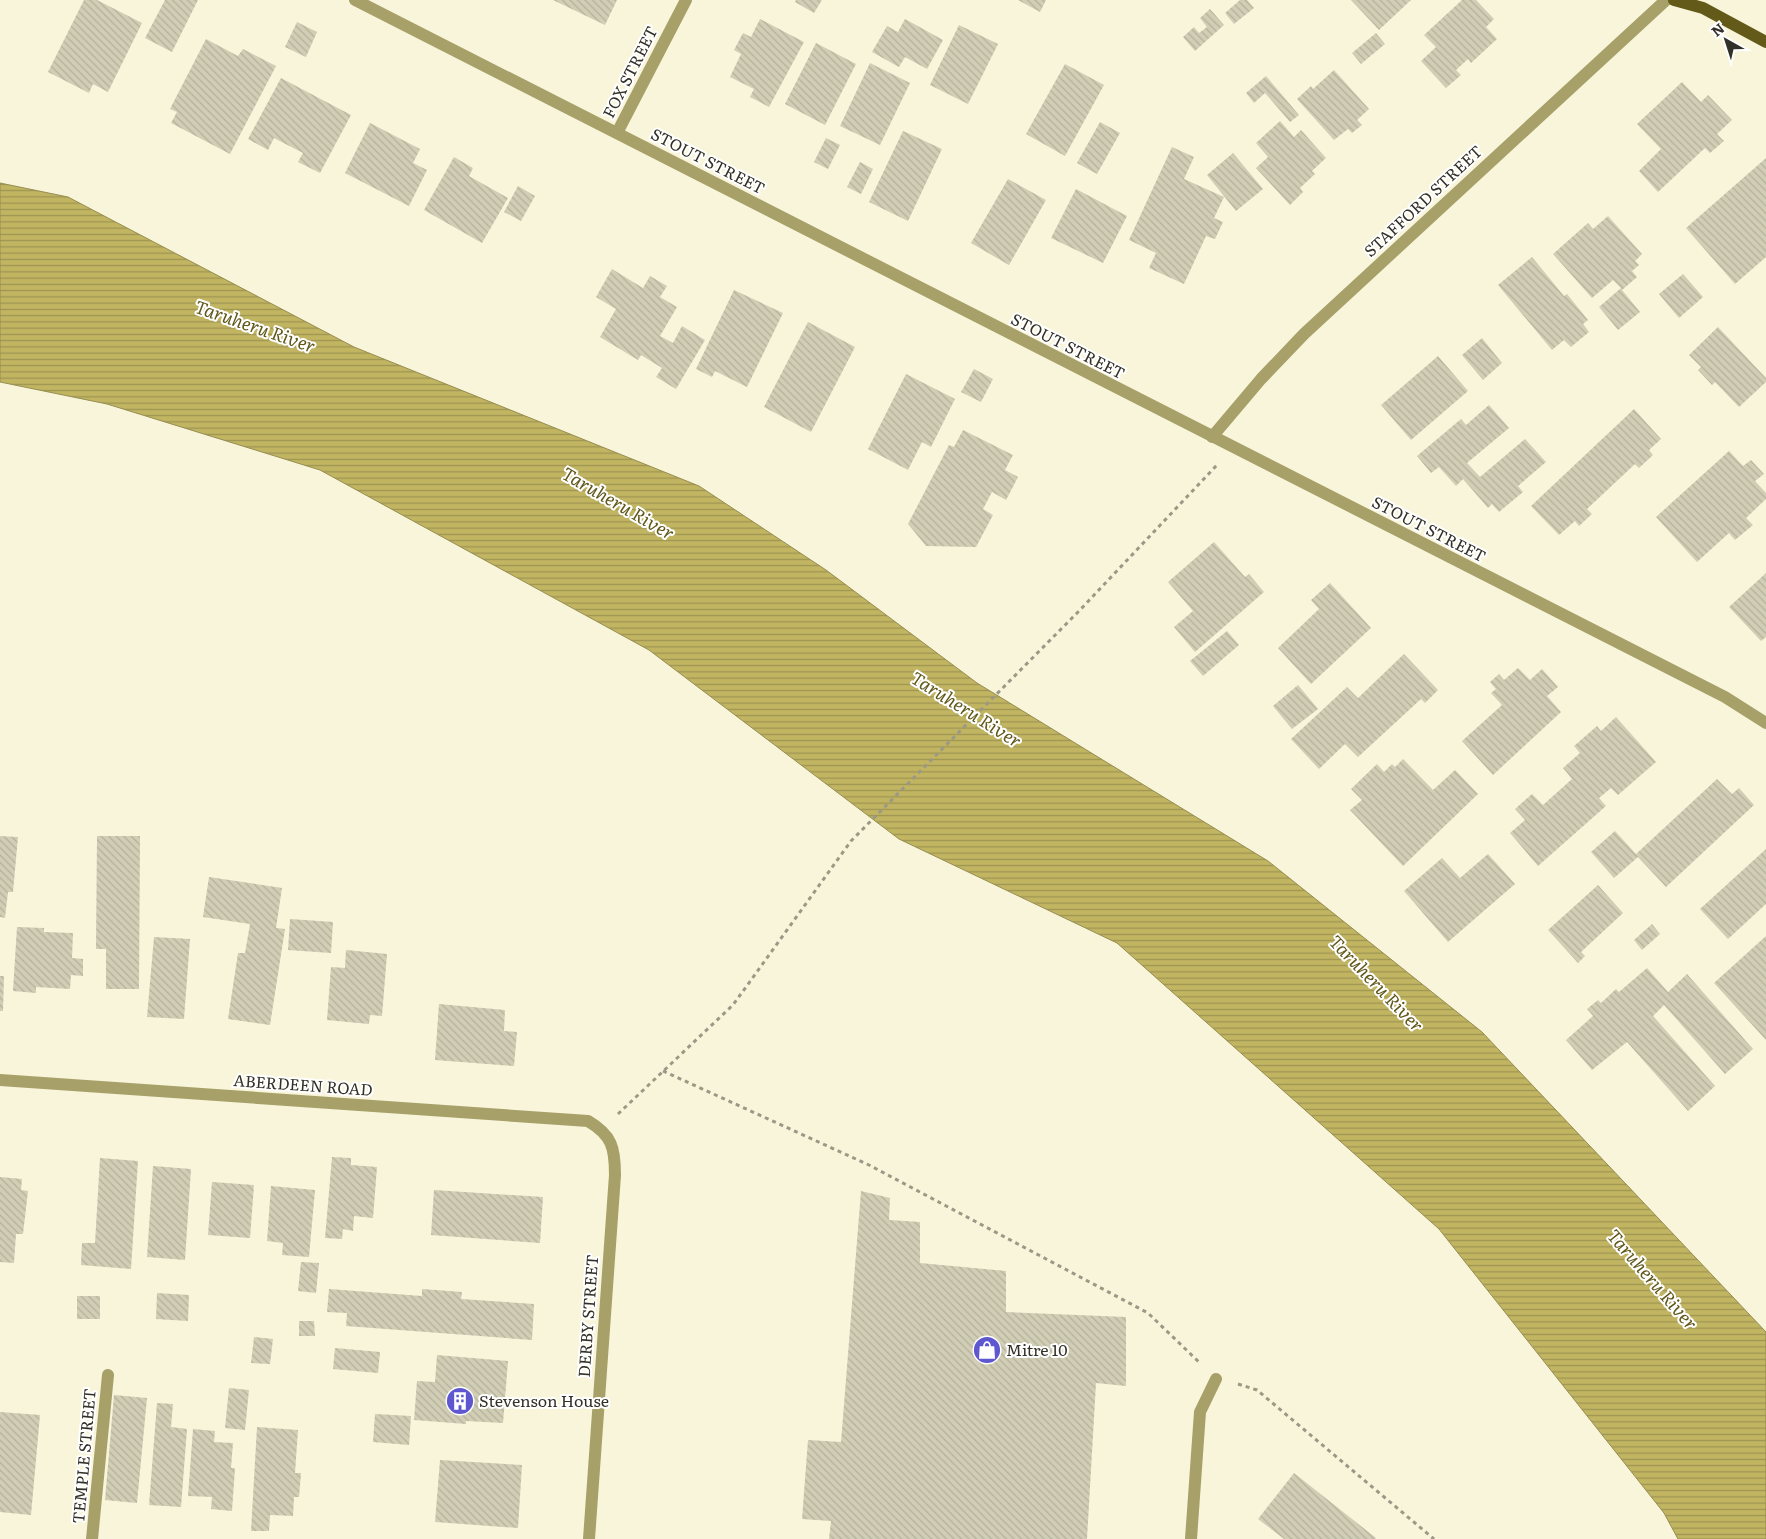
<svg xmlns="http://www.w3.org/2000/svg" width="1766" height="1539" viewBox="0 0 1766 1539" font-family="Literata,serif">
  <defs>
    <pattern id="water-rules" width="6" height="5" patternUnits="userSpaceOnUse" patternTransform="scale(1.25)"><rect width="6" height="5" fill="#c1b562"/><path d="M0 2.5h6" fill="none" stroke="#9d9451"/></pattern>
    <pattern id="building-back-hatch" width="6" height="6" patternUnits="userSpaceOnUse" patternTransform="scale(1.25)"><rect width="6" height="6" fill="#d1ceb5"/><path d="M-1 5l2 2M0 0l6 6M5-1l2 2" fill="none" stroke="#b4b19c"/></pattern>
  </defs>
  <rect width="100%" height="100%" fill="#f8f5db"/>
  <path fill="url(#water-rules)" stroke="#968d50" d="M 0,183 L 68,197 L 354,347 L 699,486 L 826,570 L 977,683 L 1268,861 L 1482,1032 L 1766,1332 L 1766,1539 L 1678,1539 L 1664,1513 L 1439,1229 L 1117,943 L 899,839 L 649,650 L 320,470 L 107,404 L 0,382 Z"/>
  <path fill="url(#building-back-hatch)" d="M 84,0 L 97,0 L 142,23 L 108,92 L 93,84 L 89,93 L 48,72 Z
    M 165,0 L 198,0 L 172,52 L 145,38 Z
    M 553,0 L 617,0 L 605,25 Z
    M 796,0 L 822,0 L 814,13 L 795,2 Z
    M 1018,0 L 1046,0 L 1040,12 Z
    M 1240,0 L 1247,0 L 1254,8 L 1234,24 L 1225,13 Z
    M 1351,0 L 1411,0 L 1379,30 Z
    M 1462,0 L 1476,0 L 1494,19 L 1486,27 L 1497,39 L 1471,63 L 1468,59 L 1456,70 L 1461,75 L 1446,88 L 1421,61 L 1436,47 L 1424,35 Z
    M 1210,9 L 1224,25 L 1195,51 L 1183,37 L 1194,27 L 1199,33 L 1207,27 L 1200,18 Z
    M 760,19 L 804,42 L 769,107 L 750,97 L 754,89 L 730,77 L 741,54 L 734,50 L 743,33 L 751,37 Z
    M 905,19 L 943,40 L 927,69 L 905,57 L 899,67 L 872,52 L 887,26 L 898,32 Z
    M 297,22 L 317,32 L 306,57 L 285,47 Z
    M 959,25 L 998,44 L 968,104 L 930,85 Z
    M 1376,33 L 1385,44 L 1361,64 L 1352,53 Z
    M 206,39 L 238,56 L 243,49 L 276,66 L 230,154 L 171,123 L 177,112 L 170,109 Z
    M 816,43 L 856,64 L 825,125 L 785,104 Z
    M 870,63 L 910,83 L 880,145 L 840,126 Z
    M 1065,64 L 1104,85 L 1065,156 L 1026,134 Z
    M 1334,70 L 1369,109 L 1357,120 L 1362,125 L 1352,133 L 1348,129 L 1334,140 L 1297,99 L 1311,86 L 1313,89 Z
    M 1266,76 L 1299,115 L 1290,122 L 1265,93 L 1254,103 L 1246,93 Z
    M 281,78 L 351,115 L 320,173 L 298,162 L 303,153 L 274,138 L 268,150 L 248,139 Z
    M 1682,82 L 1701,102 L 1708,95 L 1732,120 L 1717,134 L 1724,141 L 1710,153 L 1705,148 L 1658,192 L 1639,171 L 1661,149 L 1637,124 Z
    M 1280,121 L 1294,137 L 1301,130 L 1326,158 L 1312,171 L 1315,174 L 1300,188 L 1303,192 L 1290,205 L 1256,168 L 1268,157 L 1256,143 Z
    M 1100,122 L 1120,133 L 1097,174 L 1077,163 Z
    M 370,123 L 420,149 L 413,163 L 427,170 L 409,206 L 345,173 Z
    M 903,131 L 942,149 L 908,221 L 869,202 Z
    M 826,138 L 840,145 L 828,169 L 814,162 Z
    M 1172,147 L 1194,157 L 1184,179 L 1224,197 L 1214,218 L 1223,222 L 1215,239 L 1206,236 L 1184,284 L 1149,268 L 1156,253 L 1129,240 Z
    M 1233,153 L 1263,189 L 1236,211 L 1207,175 Z
    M 454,157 L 473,168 L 469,176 L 508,198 L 482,243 L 424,210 Z
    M 1766,158 L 1766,257 L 1735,284 L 1686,228 Z
    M 860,162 L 873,169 L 861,194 L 847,187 Z
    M 1008,179 L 1046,200 L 1009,265 L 971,243 Z
    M 518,186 L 535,196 L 521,221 L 504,212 Z
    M 1076,189 L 1127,216 L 1103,263 L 1051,238 Z
    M 1608,216 L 1642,254 L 1635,261 L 1639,265 L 1632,271 L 1637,277 L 1622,290 L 1640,312 L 1618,330 L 1599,307 L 1621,288 L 1613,280 L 1592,298 L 1553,254 L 1588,223 L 1593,229 Z
    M 1532,257 L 1564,296 L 1567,294 L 1588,320 L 1583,324 L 1589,332 L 1571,347 L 1564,340 L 1552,350 L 1498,285 Z
    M 612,269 L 643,288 L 650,276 L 667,286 L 660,297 L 677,307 L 660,336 L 673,343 L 682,326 L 705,340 L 676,389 L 656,377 L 662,368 L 641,355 L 638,360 L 600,337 L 616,309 L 596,297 Z
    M 1683,274 L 1703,297 L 1679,318 L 1659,294 Z
    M 734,290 L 783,313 L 747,387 L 715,371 L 712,377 L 696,369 Z
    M 808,322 L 855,347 L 811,432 L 764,407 Z
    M 1718,327 L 1766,378 L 1766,382 L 1739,407 L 1715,382 L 1712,385 L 1698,370 L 1701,367 L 1689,355 Z
    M 1482,338 L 1502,363 L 1483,380 L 1462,355 Z
    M 1438,356 L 1468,391 L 1411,440 L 1381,405 Z
    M 974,369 L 993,379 L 981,402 L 961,392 Z
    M 906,374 L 955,399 L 931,447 L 922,442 L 908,470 L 868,449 Z
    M 1489,405 L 1509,428 L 1467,463 L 1480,477 L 1525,439 L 1546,462 L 1518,486 L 1523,492 L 1499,512 L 1492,504 L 1488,508 L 1463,479 L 1456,486 L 1439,467 L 1431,473 L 1417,456 L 1461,419 L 1466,425 Z
    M 1634,409 L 1661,439 L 1649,450 L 1653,455 L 1639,468 L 1635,464 L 1587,509 L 1592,514 L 1579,526 L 1575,521 L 1559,535 L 1531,506 Z
    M 963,430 L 1013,455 L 1005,470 L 1018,477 L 1006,500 L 992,492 L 983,509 L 993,515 L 976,547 L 926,546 L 908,524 L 949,445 L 954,447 Z
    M 1729,451 L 1743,466 L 1751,460 L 1764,474 L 1755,481 L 1766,493 L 1766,499 L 1746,518 L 1753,525 L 1735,540 L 1729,533 L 1697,562 L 1656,517 Z
    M 1214,542 L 1245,577 L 1249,574 L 1264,592 L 1195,652 L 1174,627 L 1193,611 L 1168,582 Z
    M 1766,573 L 1766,637 L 1761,641 L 1729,607 Z
    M 1330,583 L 1371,628 L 1311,684 L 1278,648 L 1319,609 L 1311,600 Z
    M 1227,631 L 1239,645 L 1203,676 L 1190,661 Z
    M 1404,654 L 1438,690 L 1425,703 L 1421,699 L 1358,757 L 1345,744 L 1319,769 L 1291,739 L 1347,687 L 1358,698 Z
    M 1518,668 L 1530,680 L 1542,669 L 1558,687 L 1547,696 L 1561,712 L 1493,775 L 1462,741 L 1502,705 L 1491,693 L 1496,689 L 1490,682 L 1499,674 L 1504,680 Z
    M 1298,685 L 1318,709 L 1292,729 L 1273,706 Z
    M 1616,717 L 1656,762 L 1618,795 L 1611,788 L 1599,798 L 1606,806 L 1538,866 L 1510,833 L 1525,820 L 1515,809 L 1532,794 L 1543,805 L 1572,779 L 1563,768 L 1580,753 L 1574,746 L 1597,726 L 1601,731 Z
    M 1403,759 L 1433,790 L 1455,770 L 1478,794 L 1403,866 L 1350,810 L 1362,800 L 1351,789 L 1377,764 L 1384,772 L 1392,764 L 1395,767 Z
    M 1717,779 L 1732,794 L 1739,788 L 1754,805 L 1666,887 L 1638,857 L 1614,878 L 1591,852 L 1615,831 L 1636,854 Z
    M 0,836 L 18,837 L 13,892 L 8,892 L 5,918 L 0,917 Z
    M 97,836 L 140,836 L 139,989 L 106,989 L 106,949 L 96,949 Z
    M 1766,849 L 1766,904 L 1728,939 L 1700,909 Z
    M 1488,854 L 1515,884 L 1448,942 L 1404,891 L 1442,858 L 1460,878 Z
    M 209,877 L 282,888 L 276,928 L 285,929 L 270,1025 L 228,1019 L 238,953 L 245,953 L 250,924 L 203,917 Z
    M 1598,885 L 1623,913 L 1581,952 L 1585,956 L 1578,963 L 1548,930 Z
    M 290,919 L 333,922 L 331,953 L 288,950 Z
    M 1652,924 L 1660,934 L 1642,950 L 1634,940 Z
    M 17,927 L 44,928 L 44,932 L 73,933 L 72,958 L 83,959 L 83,976 L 71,975 L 70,989 L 36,987 L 36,993 L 13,991 Z
    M 1766,936 L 1766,1040 L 1714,983 Z
    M 154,937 L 190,939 L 184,1019 L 147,1017 Z
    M 346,950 L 387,954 L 382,1016 L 370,1015 L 369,1024 L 327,1020 L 331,967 L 345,968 Z
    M 1647,968 L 1668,992 L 1687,974 L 1753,1049 L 1725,1074 L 1664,1005 L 1653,1016 L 1715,1086 L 1688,1111 L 1627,1042 L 1592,1070 L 1566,1040 L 1593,1016 L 1587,1009 L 1598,1000 L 1601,1003 L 1616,989 L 1619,992 Z
    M 0,976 L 4,976 L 3,1011 L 0,1011 Z
    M 439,1004 L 505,1010 L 504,1031 L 517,1032 L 514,1066 L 435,1060 Z
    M 332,1157 L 351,1158 L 351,1165 L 377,1167 L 373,1218 L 354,1216 L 353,1231 L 343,1229 L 342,1239 L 325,1238 Z
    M 100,1158 L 138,1161 L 131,1269 L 81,1265 L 82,1243 L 95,1243 Z
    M 153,1166 L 191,1169 L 185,1260 L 147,1257 Z
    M 0,1177 L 22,1179 L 21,1190 L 28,1191 L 23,1234 L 16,1234 L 14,1263 L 0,1262 Z
    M 212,1182 L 254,1185 L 250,1238 L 208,1235 Z
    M 271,1186 L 315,1190 L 309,1257 L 282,1255 L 283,1243 L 267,1241 Z
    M 434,1190 L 543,1197 L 540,1243 L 431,1235 Z
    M 861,1191 L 890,1198 L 889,1220 L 920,1222 L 920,1263 L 1006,1271 L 1006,1312 L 1126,1317 L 1126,1386 L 1096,1383 L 1087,1539 L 829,1539 L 831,1521 L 802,1519 L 808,1440 L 841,1442 Z
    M 301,1262 L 319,1263 L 316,1293 L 298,1291 Z
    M 329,1289 L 422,1296 L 422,1289 L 462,1292 L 461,1299 L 534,1304 L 532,1340 L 346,1326 L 347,1313 L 327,1312 Z
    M 157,1293 L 189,1295 L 188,1321 L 156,1319 Z
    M 77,1296 L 100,1296 L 100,1319 L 77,1319 Z
    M 299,1321 L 314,1321 L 315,1336 L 299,1336 Z
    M 254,1337 L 273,1339 L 270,1364 L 251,1363 Z
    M 335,1348 L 380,1352 L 378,1373 L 333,1369 Z
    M 437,1355 L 508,1361 L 503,1423 L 466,1421 L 466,1424 L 414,1420 L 417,1381 L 435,1382 Z
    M 229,1388 L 249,1390 L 245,1430 L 225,1428 Z
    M 114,1395 L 147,1398 L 137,1503 L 105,1500 Z
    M 157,1403 L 173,1404 L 171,1427 L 187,1429 L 181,1507 L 149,1505 Z
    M 0,1412 L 40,1415 L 31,1515 L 0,1512 Z
    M 375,1414 L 411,1416 L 409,1445 L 373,1442 Z
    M 257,1427 L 298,1430 L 295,1473 L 301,1473 L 299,1497 L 294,1497 L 293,1516 L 270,1515 L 269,1531 L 251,1531 Z
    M 193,1429 L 215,1431 L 214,1442 L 233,1443 L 231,1468 L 235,1468 L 232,1511 L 211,1509 L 212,1497 L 188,1496 Z
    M 440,1460 L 522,1465 L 518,1528 L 435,1522 Z
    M 1294,1473 L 1376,1538 L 1375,1539 L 1284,1539 L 1258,1519 Z"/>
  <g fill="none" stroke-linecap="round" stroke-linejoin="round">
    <path stroke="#9b9986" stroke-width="3" stroke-dasharray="4 4" stroke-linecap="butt" d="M 663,1071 L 869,1165 L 1148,1313 L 1201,1364
      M 618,1114 L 733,1005 L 851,841 L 1079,611 L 1217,465
      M 1238,1384 L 1257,1390 L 1434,1539"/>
    <path stroke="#a8a069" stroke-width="12" d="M 355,0 L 1725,697 L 1766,723
      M 617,133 L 686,0
      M 1212,437 L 1261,379 L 1304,334 L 1666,0
      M 0,1080 L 588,1121 C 612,1135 615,1148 615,1175 L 589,1539
      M 92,1539 L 108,1375
      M 1191,1539 L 1200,1412 L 1216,1379"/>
    <path stroke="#635a19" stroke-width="12" d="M 1674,0 L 1703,8 L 1766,42"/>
  </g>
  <defs>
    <symbol id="shop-disc" viewBox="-11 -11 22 22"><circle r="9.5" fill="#5e57cf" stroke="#fff"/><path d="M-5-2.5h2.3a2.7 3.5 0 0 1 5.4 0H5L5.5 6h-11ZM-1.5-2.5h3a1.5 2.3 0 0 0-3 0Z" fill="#fff"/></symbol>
    <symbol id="building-disc" viewBox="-11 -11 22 22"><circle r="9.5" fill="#5e57cf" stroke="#fff"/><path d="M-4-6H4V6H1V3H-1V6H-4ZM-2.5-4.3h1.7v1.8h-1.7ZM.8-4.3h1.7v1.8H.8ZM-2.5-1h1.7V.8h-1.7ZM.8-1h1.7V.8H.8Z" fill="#fff"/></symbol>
  </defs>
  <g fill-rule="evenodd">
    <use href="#shop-disc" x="971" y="1334" width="32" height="32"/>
    <use href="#building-disc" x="444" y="1385" width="32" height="32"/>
  </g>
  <g text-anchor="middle" stroke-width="4" stroke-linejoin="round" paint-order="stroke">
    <g font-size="16" fill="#333127" stroke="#fff">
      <text transform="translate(630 72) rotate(-63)" y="6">FOX STREET</text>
      <text transform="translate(708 161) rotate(27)" y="6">STOUT STREET</text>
      <text transform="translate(1423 201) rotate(-43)" y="6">STAFFORD STREET</text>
      <text transform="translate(1068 346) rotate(27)" y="6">STOUT STREET</text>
      <text transform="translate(1429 529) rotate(27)" y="6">STOUT STREET</text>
      <text transform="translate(303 1085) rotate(4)" y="6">ABERDEEN ROAD</text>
      <text transform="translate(588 1316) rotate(-86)" y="6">DERBY STREET</text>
      <text transform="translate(84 1456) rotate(-85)" y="6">TEMPLE STREET</text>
    </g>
    <g font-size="16" fill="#333127" stroke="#fff" text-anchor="start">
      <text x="1006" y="1356">Mitre 10</text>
      <text x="479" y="1407">Stevenson House</text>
    </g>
    <g font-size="18" font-style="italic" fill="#605719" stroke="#fff">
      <text transform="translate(255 327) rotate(19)" y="6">Taruheru River</text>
      <text transform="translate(618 504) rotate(30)" y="6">Taruheru River</text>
      <text transform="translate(966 710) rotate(32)" y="6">Taruheru River</text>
      <text transform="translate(1376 984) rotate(46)" y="6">Taruheru River</text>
      <text transform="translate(1652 1280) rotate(49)" y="6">Taruheru River</text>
    </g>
  </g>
  <g transform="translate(1726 40) rotate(321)" stroke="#ffffff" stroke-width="4" paint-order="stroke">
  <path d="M0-4L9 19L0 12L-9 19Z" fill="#333127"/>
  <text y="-8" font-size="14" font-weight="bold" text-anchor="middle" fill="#333127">N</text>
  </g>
</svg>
